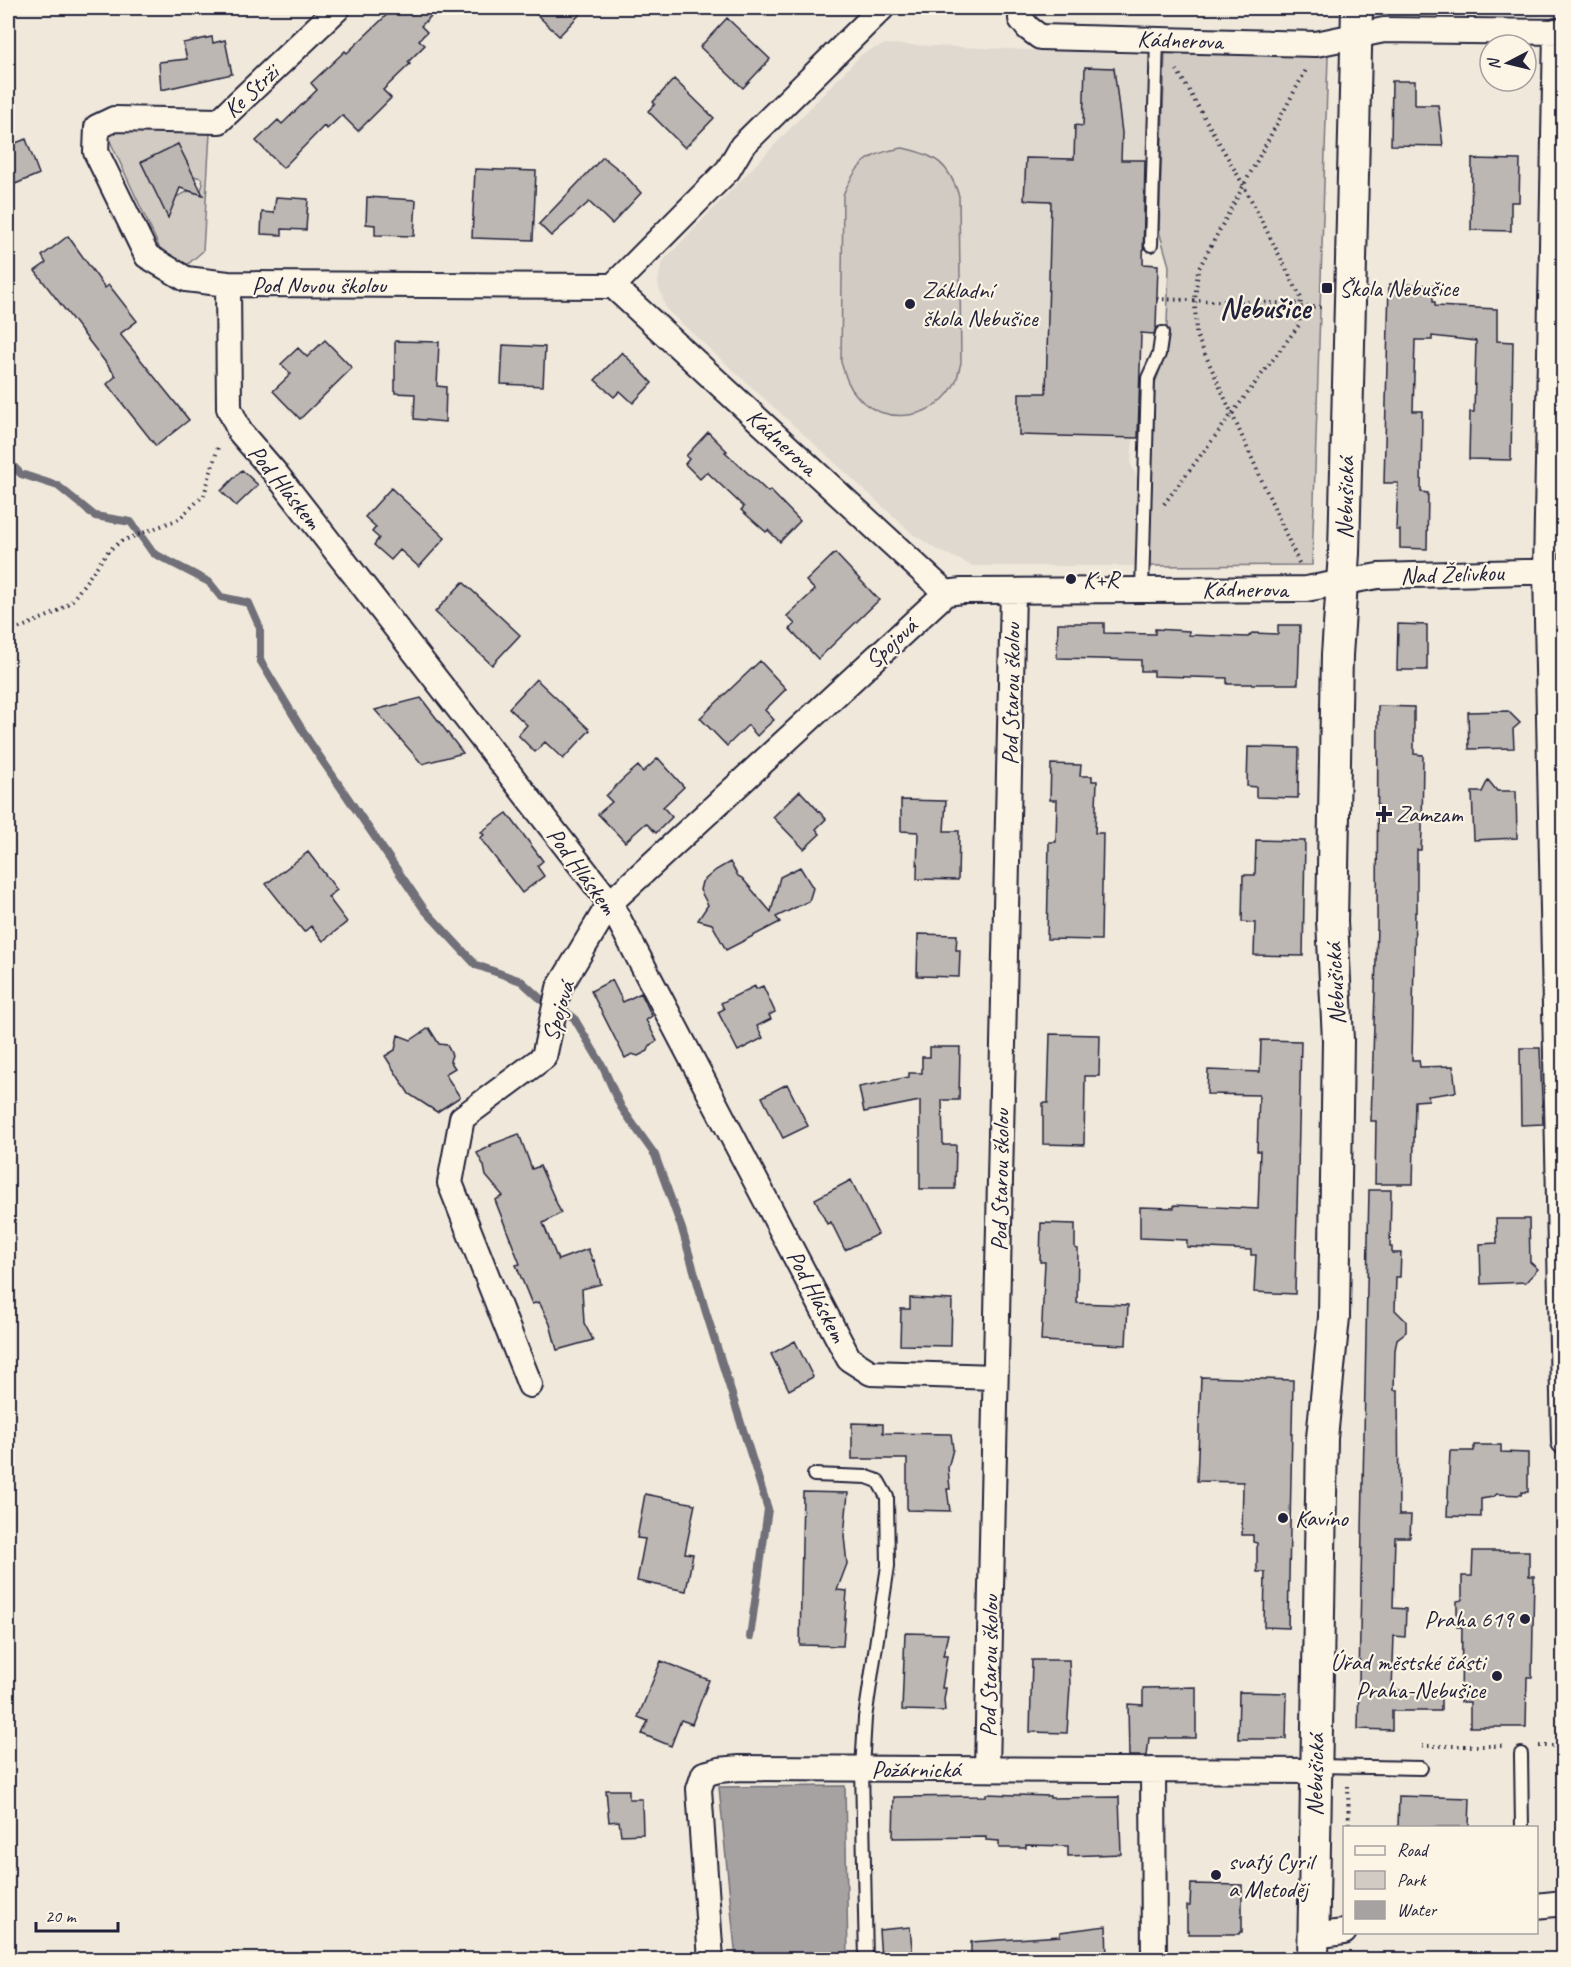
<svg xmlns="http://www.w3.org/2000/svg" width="1571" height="1967" viewBox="0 0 1571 1967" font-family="Caveat,sans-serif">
  <rect width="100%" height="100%" fill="#efe8db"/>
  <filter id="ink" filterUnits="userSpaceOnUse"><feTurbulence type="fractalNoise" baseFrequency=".0167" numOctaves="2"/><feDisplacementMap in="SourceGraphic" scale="12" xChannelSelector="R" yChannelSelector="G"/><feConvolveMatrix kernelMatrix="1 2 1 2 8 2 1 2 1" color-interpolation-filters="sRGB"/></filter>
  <g filter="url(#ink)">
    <path fill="#e0d9cf" d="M 885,44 L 1149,55 L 1143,264 L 1158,265 L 1156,334 L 1141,334 L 1138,438 L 1133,438 L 1131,465 L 1137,477 L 1135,566 L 973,566 L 936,549 L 914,535 L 666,309 L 658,284 L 660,270 L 664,260 L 862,54 Z"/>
    <path fill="#d1cbc3" stroke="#7a767f" stroke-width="1.5" fill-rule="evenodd" d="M 1165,53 L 1328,56 L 1312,565 L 1149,566 L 1155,383 L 1166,353 L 1169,266 L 1159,231 Z
      M 104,128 L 210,133 L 203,251 L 173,277 ZM 178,145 L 194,176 L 201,178 L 203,184 L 201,190 L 195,193 L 189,191 L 176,197 Z
      M 903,148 C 936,155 949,164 959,196 L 961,363 C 959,369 958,376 956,381 C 939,419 884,428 857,396 C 848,386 845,375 841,362 L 843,195 C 857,162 869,153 903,148 Z"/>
    <path fill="#a6a2a2" stroke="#716f79" stroke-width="1.5" d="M 845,1786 L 848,1959 L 736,1959 L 719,1787 Z"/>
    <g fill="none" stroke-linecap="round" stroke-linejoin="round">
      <path stroke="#716f79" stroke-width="8" d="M 8,461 L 21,474 L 58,486 L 95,516 L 131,522 L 153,553 L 209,582 L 221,597 L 249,603 L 260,628 L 260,660 L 309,741 L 424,909 L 476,965 L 521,981 L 543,1001
        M 565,1011 L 574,1018 L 602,1065 L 621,1107 L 655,1155 L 682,1229 L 705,1309 L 768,1509 L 750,1637"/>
    </g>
    <path fill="#bcb7b3" stroke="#22223b" stroke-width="1.5" d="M 394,8 L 439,8 L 421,26 L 427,32 L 419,40 L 425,45 L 408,62 L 410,64 L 383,90 L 391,98 L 358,131 L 342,115 L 327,129 L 324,126 L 283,168 L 256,141 L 278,120 L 282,124 L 317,90 L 311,83 L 345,51 L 347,53 Z
      M 530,8 L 586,8 L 559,36 Z
      M 727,18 L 770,59 L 743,88 L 700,47 Z
      M 212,37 L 213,43 L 225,40 L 232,74 L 161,90 L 159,62 L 187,59 L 183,43 Z
      M 1085,67 L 1114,68 L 1122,133 L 1121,160 L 1145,160 L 1143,264 L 1158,265 L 1156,327 L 1154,334 L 1141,333 L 1138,438 L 1019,435 L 1019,393 L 1046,393 L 1051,201 L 1024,200 L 1026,158 L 1074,159 L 1075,125 L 1083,126 Z
      M 674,79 L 714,118 L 685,148 L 648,111 L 655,104 L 653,102 Z
      M 1392,81 L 1415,81 L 1415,105 L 1438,105 L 1443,146 L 1391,145 Z
      M 26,139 L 39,174 L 8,187 L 8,146 Z
      M 178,144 L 203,195 L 180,188 L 168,218 L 141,162 Z
      M 603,157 L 623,173 L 641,193 L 612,224 L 589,202 L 551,236 L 539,224 Z
      M 1472,159 L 1520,160 L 1519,202 L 1511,202 L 1511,231 L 1471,230 Z
      M 475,169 L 536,171 L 533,240 L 472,238 Z
      M 276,197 L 308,199 L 306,230 L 282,229 L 282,235 L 261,234 L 262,212 L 274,213 Z
      M 367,197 L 416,200 L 414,236 L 375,235 L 375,225 L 366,224 Z
      M 68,236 L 105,288 L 109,285 L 137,321 L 120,334 L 189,420 L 156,446 L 107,384 L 116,376 L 35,271 L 46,263 L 42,256 Z
      M 1389,284 L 1433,285 L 1433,302 L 1435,302 L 1435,306 L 1497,309 L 1497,341 L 1513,342 L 1511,460 L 1469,459 L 1470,412 L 1474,412 L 1476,341 L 1432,336 L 1432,340 L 1415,340 L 1413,411 L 1422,411 L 1421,492 L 1428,493 L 1427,549 L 1400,548 L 1400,530 L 1396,530 L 1398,483 L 1384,483 Z
      M 325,340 L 352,368 L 300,419 L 273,391 L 291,374 L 281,364 L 298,348 L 307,357 Z
      M 395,341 L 439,342 L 437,386 L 446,387 L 445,422 L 414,419 L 415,394 L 395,393 Z
      M 503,345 L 545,347 L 543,386 L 501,384 Z
      M 622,352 L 652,383 L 633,403 L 620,391 L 614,397 L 595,380 Z
      M 708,432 L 727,451 L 725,452 L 768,492 L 770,490 L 800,521 L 780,542 L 768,530 L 766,532 L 741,510 L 744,507 L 707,472 L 700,479 L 685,464 L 689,459 L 686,456 Z
      M 242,470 L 258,485 L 236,506 L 221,491 Z
      M 391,488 L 445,538 L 419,567 L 400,550 L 391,560 L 374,545 L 379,538 L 372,532 L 376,527 L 365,517 Z
      M 835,553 L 879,600 L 818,659 L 790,629 L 795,624 L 787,616 L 815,590 L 806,581 Z
      M 463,582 L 520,635 L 492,665 L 435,612 Z
      M 1058,623 L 1104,623 L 1104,633 L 1155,634 L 1155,629 L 1189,631 L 1189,635 L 1248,637 L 1252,633 L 1278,634 L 1278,625 L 1300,625 L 1298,684 L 1227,684 L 1227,678 L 1154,676 L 1154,671 L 1141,671 L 1141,660 L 1057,658 Z
      M 1398,624 L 1427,625 L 1427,670 L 1397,670 Z
      M 760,661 L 786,689 L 765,710 L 774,720 L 766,727 L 757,736 L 748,725 L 727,746 L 700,718 Z
      M 536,679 L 590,730 L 563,759 L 545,742 L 535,752 L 518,735 L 527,725 L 509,708 Z
      M 421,698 L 463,753 L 422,764 L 375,710 Z
      M 1378,706 L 1414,707 L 1414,754 L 1423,755 L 1422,832 L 1421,850 L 1417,850 L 1417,912 L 1415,912 L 1412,1060 L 1419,1060 L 1420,1067 L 1453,1066 L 1456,1092 L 1428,1096 L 1429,1100 L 1415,1101 L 1413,1184 L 1375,1184 L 1376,1121 L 1371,1121 L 1377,927 Z
      M 1508,711 L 1520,723 L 1513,729 L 1514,748 L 1469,749 L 1468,712 Z
      M 1248,747 L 1299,748 L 1298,798 L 1256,797 L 1256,787 L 1247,786 Z
      M 658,758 L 684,787 L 663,807 L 672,817 L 656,833 L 646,823 L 625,842 L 598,814 L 612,802 L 606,796 L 622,780 L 638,766 L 643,772 Z
      M 1051,764 L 1081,765 L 1080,776 L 1092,776 L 1092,781 L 1097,781 L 1095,833 L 1103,833 L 1101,940 L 1047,939 L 1049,842 L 1056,842 L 1057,800 L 1050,800 Z
      M 1488,780 L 1497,791 L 1516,791 L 1517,838 L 1474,840 L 1472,792 L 1482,792 Z
      M 800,791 L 826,819 L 816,829 L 820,834 L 804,849 L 773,817 Z
      M 901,800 L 946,801 L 944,831 L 959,831 L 958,880 L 917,879 L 918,832 L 901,831 Z
      M 507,813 L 543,861 L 537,866 L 544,876 L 522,893 L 480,838 L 484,835 L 481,832 Z
      M 1256,840 L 1305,841 L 1303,956 L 1254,955 L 1255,923 L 1242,922 L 1243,875 L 1255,875 Z
      M 308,852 L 337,890 L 328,897 L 347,922 L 323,941 L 311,926 L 304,932 L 266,884 Z
      M 730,862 L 738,876 L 742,878 L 771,912 L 780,877 L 800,867 L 813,888 L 809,901 L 776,917 L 780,922 L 726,950 L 712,924 L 698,920 L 708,905 L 700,890 L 702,882 L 716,870 Z
      M 918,934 L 957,935 L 956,950 L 960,950 L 959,977 L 917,976 Z
      M 612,980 L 623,1002 L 641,993 L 652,1016 L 646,1020 L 657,1041 L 650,1045 L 648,1051 L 638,1056 L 632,1054 L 625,1058 L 591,991 Z
      M 755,986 L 756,989 L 763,986 L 775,1012 L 769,1015 L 771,1019 L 757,1026 L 763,1038 L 738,1051 L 718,1012 L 724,1009 L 721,1003 Z
      M 429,1028 L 439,1044 L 447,1045 L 452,1055 L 450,1061 L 455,1068 L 445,1074 L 460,1097 L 437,1112 L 409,1094 L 385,1056 L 395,1050 L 398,1035 L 411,1040 Z
      M 1050,1034 L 1100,1035 L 1099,1076 L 1085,1076 L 1084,1145 L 1043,1144 L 1043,1103 L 1048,1103 Z
      M 1261,1040 L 1301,1041 L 1295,1294 L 1254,1292 L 1256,1255 L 1251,1255 L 1251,1250 L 1187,1247 L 1187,1240 L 1140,1238 L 1140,1207 L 1174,1208 L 1174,1205 L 1258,1209 L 1260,1151 L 1257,1151 L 1259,1095 L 1207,1094 L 1208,1070 L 1260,1072 Z
      M 930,1047 L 960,1047 L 959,1100 L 942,1100 L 943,1145 L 956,1145 L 955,1189 L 920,1189 L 920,1101 L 864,1112 L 859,1087 L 909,1077 L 909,1073 L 922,1073 L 922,1057 L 930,1057 Z
      M 1520,1048 L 1540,1048 L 1543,1124 L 1521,1125 Z
      M 787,1084 L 808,1126 L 783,1138 L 762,1097 Z
      M 519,1134 L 532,1169 L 540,1166 L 561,1213 L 543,1223 L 558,1260 L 588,1249 L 593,1261 L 594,1260 L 601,1284 L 582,1289 L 584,1323 L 593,1340 L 557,1350 L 550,1324 L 539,1302 L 532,1304 L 516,1265 L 520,1264 L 495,1200 L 503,1196 L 486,1176 L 484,1166 L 477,1153 L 491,1146 L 490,1145 Z
      M 851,1180 L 878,1234 L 845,1250 L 831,1222 L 827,1224 L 815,1199 Z
      M 1369,1190 L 1391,1190 L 1390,1247 L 1392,1247 L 1392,1253 L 1401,1253 L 1400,1277 L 1396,1277 L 1395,1310 L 1406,1321 L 1406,1332 L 1397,1339 L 1395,1350 L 1394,1390 L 1398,1390 L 1399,1515 L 1411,1515 L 1410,1537 L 1395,1537 L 1393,1608 L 1406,1609 L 1405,1637 L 1394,1636 L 1392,1690 L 1441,1692 L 1441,1711 L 1392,1711 L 1392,1730 L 1358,1729 Z
      M 1496,1219 L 1529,1219 L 1530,1262 L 1538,1269 L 1526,1282 L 1481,1284 L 1480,1244 L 1497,1243 Z
      M 1041,1223 L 1075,1224 L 1075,1248 L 1078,1249 L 1077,1303 L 1128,1305 L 1126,1345 L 1041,1341 L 1045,1262 L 1040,1262 Z
      M 910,1298 L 952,1300 L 951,1346 L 900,1345 L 901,1309 L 910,1309 Z
      M 795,1341 L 813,1377 L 789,1390 L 771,1354 Z
      M 1201,1377 L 1293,1380 L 1288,1628 L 1264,1627 L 1265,1572 L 1257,1572 L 1257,1543 L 1253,1542 L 1253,1535 L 1242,1535 L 1243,1482 L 1197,1481 Z
      M 852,1423 L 883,1424 L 883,1433 L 951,1434 L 953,1449 L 948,1468 L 950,1489 L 947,1489 L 950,1511 L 907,1510 L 907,1459 L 852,1459 Z
      M 1474,1445 L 1501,1445 L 1501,1452 L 1528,1453 L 1528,1492 L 1522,1492 L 1521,1495 L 1497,1494 L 1493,1497 L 1481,1499 L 1481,1517 L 1447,1516 L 1450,1451 L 1474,1451 Z
      M 803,1492 L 848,1493 L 844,1536 L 847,1564 L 837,1590 L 847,1591 L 843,1646 L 800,1645 Z
      M 645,1494 L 695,1504 L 685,1553 L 693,1554 L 686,1591 L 637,1581 L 645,1539 L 637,1538 Z
      M 1473,1551 L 1529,1551 L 1529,1576 L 1534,1576 L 1532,1677 L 1527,1677 L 1526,1727 L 1470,1727 L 1470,1702 L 1461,1702 L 1462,1627 L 1457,1627 L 1457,1601 L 1462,1600 L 1462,1576 L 1472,1576 Z
      M 905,1633 L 948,1634 L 943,1656 L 947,1656 L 942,1688 L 946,1688 L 944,1700 L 945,1711 L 902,1710 Z
      M 1032,1660 L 1069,1660 L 1070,1686 L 1067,1733 L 1030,1732 Z
      M 661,1661 L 709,1680 L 692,1724 L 681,1720 L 671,1746 L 642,1734 L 648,1721 L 638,1717 Z
      M 1196,1687 L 1196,1738 L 1149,1738 L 1147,1756 L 1129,1756 L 1128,1704 L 1143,1705 L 1143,1688 Z
      M 1239,1692 L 1287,1693 L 1286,1739 L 1238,1739 Z
      M 606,1790 L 629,1790 L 629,1799 L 642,1799 L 643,1834 L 621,1835 L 619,1821 L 609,1822 Z
      M 986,1794 L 1050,1796 L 1050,1798 L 1119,1797 L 1121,1854 L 1068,1856 L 1068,1846 L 1026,1845 L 1026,1848 L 999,1848 L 999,1841 L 986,1840 L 986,1837 L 893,1838 L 894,1797 L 986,1796 Z
      M 1399,1796 L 1470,1798 L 1469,1827 L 1398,1827 Z
      M 1191,1884 L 1242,1885 L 1242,1932 L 1240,1932 L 1239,1934 L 1189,1934 L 1189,1931 L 1187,1931 L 1187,1906 L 1190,1906 Z
      M 1106,1926 L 1107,1959 L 971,1959 L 971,1942 L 1060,1936 L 1060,1932 Z
      M 910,1927 L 913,1959 L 881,1959 L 879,1930 Z"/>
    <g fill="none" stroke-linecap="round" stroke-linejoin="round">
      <defs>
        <path id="service" d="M 1151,245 L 1157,39
          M 1142,589 L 1148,378 L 1159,354 L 1162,333
          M 814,1475 L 867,1477 L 878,1481 L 887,1497 L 888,1566 L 865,1718 L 862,1769 L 866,1960
          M 1521,1754 L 1522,1828
          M 1317,1766 L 1421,1768"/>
        <path id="minor" d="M 338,8 L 219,121 L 114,119 L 97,127 L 96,152 L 147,256 L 186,279 L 228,284 L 613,286
          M 882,8 L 742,146 L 728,170 L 613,286 L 946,593 L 962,591 L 1306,589 L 1378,576 L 1564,571
          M 1022,8 L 1021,19 L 1028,28 L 1040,37 L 1316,44 L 1384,30 L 1564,32
          M 1556,31 L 1546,571 L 1564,1442
          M 228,284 L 229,408 L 240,432 L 277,475 L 610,903 L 849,1359 L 871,1373 L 995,1377
          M 530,1385 L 450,1183 L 462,1118 L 544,1057 L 559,988 L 610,903 L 946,593
          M 987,1769 L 1013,591
          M 1153,1770 L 1154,1960
          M 1536,1906 L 1564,1903
          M 1313,1936 L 1344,1932
          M 711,1960 L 699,1789 L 704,1774 L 719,1770 L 740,1768 L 1316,1771"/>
        <path id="tertiary" d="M 1313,1960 L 1322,1438 L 1334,1317 L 1338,1040 L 1332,921 L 1337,655 L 1344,553 L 1357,8"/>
      </defs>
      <use href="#service" stroke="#22223b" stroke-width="16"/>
      <use href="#minor" stroke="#22223b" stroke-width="28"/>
      <use href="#tertiary" stroke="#22223b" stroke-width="34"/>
      <path stroke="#22223b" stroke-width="4" stroke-dasharray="1.5 4.5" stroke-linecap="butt" d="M 1157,299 L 1301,304
        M 1301,307 L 1322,307
        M 1164,504 L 1299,325 L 1301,298 L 1244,186 L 1177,70
        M 1299,563 L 1196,334 L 1195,300 L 1198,270 L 1307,68
        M 8,633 L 55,613 L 71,602 L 109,550 L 122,541 L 179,519 L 204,495 L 218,447
        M 1422,1746 L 1505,1746
        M 1539,1746 L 1564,1746
        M 1348,1786 L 1349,1828"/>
      <use href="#service" stroke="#fcf5e5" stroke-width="12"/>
      <use href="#minor" stroke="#fcf5e5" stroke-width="24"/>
      <use href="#tertiary" stroke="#fcf5e5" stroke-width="30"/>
    </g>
  </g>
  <g fill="#22223b" stroke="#fcf5e5" stroke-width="2">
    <rect x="1321" y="282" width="12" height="12" rx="3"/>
    <circle cx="910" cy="304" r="6"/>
    <circle cx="1071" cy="579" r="6"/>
    <path d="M1381 805h6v6h6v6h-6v6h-6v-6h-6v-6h6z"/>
    <circle cx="1283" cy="1518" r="6"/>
    <circle cx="1525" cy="1619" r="6"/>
    <circle cx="1497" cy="1676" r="6"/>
    <circle cx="1216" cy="1875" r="6"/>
  </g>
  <g text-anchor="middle" stroke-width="4.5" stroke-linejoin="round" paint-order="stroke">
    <g font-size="24" fill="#22223b" stroke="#fcf5e5">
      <text transform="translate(1180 40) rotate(2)" y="8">Kádnerova</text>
      <text transform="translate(251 91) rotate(-43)" y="8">Ke Strži</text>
      <text x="319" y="293">Pod Novou školou</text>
      <text transform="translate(782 442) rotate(43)" y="8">Kádnerova</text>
      <text transform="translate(285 487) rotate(51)" y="8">Pod Hláskem</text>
      <text transform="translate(1345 498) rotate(-89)" y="8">Nebušická</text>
      <text transform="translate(1452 574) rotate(-2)" y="8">Nad Želivkou</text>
      <text x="1245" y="597">Kádnerova</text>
      <text transform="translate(891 643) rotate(-43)" y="8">Spojová</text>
      <text transform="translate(1011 694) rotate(-89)" y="8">Pod Starou školou</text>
      <text transform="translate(582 871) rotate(54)" y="8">Pod Hláskem</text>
      <text transform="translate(1335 984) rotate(-93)" y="8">Nebušická</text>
      <text transform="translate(558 1011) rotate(-73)" y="8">Spojová</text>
      <text transform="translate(1000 1180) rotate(-89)" y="8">Pod Starou školou</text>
      <text transform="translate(817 1296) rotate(62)" y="8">Pod Hláskem</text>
      <text transform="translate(989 1666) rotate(-89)" y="8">Pod Starou školou</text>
      <text x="916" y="1777">Požárnická</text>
      <text transform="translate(1315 1775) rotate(-89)" y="8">Nebušická</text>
    </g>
    <g font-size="24" fill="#22223b" stroke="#fcf5e5" text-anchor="start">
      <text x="1339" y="296">Škola Nebušice</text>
      <text x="922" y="298">Základní<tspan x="922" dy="28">škola Nebušice</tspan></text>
      <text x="1083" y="587">K+R</text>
      <text x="1396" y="822">Zamzam</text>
      <text x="1295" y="1526">Kavíno</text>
      <text x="1513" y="1627" text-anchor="end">Praha 619</text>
      <text x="1485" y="1670" text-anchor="end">Úřad městské části<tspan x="1485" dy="28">Praha-Nebušice</tspan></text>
      <text x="1228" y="1869">svatý Cyril<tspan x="1228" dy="28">a Metoděj</tspan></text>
    </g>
    <g font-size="30" font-weight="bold" fill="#22223b" stroke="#fcf5e5">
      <text x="1265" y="318">Nebušice</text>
    </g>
  </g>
  <rect width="1571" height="1967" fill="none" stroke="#fcf5e5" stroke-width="30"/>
  <rect x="15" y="15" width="1541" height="1937" fill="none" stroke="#22223b" stroke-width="2" filter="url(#ink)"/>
  <rect x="1343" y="1826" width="195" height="108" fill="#fcf5e5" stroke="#a5a1a1" stroke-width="1.5"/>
  <rect x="1355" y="1846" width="30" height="9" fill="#fcf5e5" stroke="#a5a1a1" stroke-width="1.5"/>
  <text x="1397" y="1856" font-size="18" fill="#22223b">Road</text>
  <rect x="1355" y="1871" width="30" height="18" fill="#d1cbc3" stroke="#a5a1a1" stroke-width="1.5"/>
  <text x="1397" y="1886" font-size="18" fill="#22223b">Park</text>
  <rect x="1355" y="1901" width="30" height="18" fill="#a6a2a2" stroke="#a5a1a1" stroke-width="1.5"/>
  <text x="1397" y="1916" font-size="18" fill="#22223b">Water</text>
  <g transform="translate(1508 63) rotate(263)"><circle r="28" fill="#fcf5e5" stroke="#a5a1a1" stroke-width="1.5"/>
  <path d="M0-4.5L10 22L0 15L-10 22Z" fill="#22223b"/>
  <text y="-9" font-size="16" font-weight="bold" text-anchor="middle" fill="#22223b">N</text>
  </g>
  <path d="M36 1922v9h82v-9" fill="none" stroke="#22223b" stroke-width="3"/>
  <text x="45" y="1922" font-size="18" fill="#22223b" stroke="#fcf5e5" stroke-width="4.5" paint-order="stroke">20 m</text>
</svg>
